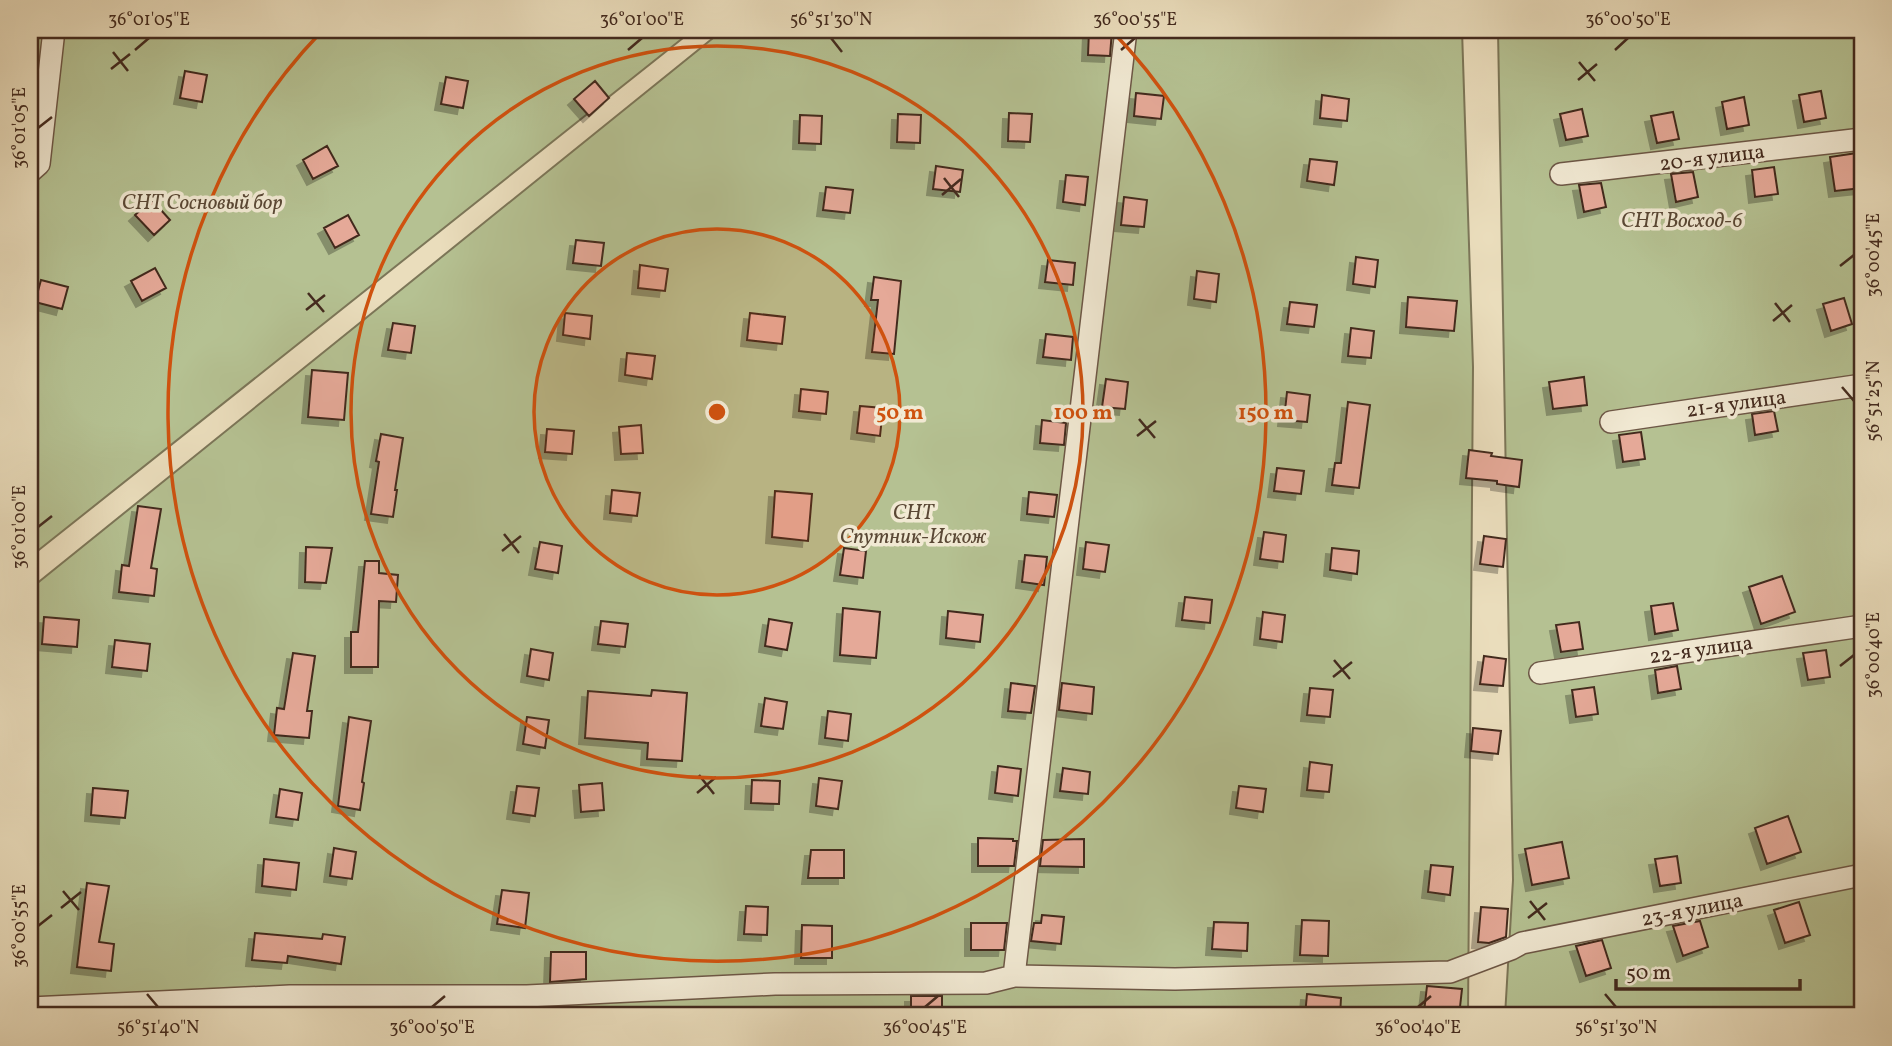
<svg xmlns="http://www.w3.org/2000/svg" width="1892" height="1046" viewBox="0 0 1892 1046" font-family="Vollkorn,serif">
  <defs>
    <filter id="shadow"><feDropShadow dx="-6" dy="6" stdDeviation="0" flood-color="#0004"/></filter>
  </defs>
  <rect width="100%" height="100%" fill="#eaddbc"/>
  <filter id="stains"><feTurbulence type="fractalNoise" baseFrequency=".00286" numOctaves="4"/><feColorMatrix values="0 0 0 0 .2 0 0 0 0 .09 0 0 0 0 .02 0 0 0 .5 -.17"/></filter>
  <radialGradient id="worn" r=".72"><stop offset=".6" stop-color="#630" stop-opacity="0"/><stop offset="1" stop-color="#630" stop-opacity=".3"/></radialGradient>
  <path fill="#b5c192" stroke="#7c7658" stroke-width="2" d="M 30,30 L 693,30 L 30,557 Z
    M 723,30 L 1462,30 L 1473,367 L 1468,1016 L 30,1016 L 30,589 Z
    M 1498,30 L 1862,30 L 1862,1016 L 1505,1016 L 1513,880 Z"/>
  <path fill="#e5a998" stroke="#432a1e" stroke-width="2" filter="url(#shadow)" d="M 1089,30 L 1112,30 L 1110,56 L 1088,55 Z
    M 185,71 L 207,75 L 202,102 L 180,98 Z
    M 446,77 L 468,81 L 463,108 L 441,104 Z
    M 595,81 L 609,98 L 589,116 L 574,99 Z
    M 1821,91 L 1826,118 L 1804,122 L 1799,95 Z
    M 1136,93 L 1164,96 L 1161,119 L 1134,116 Z
    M 1322,95 L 1349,99 L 1347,121 L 1320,118 Z
    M 1744,97 L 1749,125 L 1727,129 L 1722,102 Z
    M 1582,109 L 1588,136 L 1566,140 L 1560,114 Z
    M 1673,112 L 1679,139 L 1657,143 L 1651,116 Z
    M 1009,113 L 1032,114 L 1030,142 L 1008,141 Z
    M 898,114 L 921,115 L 920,143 L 897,142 Z
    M 800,115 L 822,116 L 821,144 L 799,143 Z
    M 327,146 L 338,166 L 313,179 L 303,160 Z
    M 1857,153 L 1862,188 L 1835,191 L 1830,157 Z
    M 1310,159 L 1337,162 L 1334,185 L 1307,181 Z
    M 936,166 L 963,170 L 960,192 L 933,189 Z
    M 1774,167 L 1778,194 L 1755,197 L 1752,170 Z
    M 1693,172 L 1698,197 L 1676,202 L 1671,174 Z
    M 1066,175 L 1088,177 L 1085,205 L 1063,202 Z
    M 1601,183 L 1606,207 L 1584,212 L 1579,185 Z
    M 826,187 L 853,190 L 850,213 L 823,210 Z
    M 1124,197 L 1147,200 L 1144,227 L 1121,225 Z
    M 152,200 L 170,220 L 154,235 L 135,215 Z
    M 348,215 L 359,235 L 335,248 L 324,228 Z
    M 576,240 L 604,243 L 601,266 L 573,263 Z
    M 1356,257 L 1378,260 L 1375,287 L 1353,284 Z
    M 1048,260 L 1075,263 L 1073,285 L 1045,282 Z
    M 640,265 L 668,269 L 665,291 L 638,288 Z
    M 155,268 L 166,288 L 142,301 L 131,281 Z
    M 1197,271 L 1219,274 L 1216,302 L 1194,299 Z
    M 874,277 L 901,281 L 894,354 L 872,352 L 878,300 L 871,300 Z
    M 41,280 L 68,287 L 62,309 L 35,302 Z
    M 1408,297 L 1457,301 L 1454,331 L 1406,327 Z
    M 1844,298 L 1852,324 L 1831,331 L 1823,304 Z
    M 1290,302 L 1317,305 L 1314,327 L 1287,324 Z
    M 565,313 L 592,316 L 590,339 L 563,335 Z
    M 750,313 L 785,317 L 782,344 L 747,340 Z
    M 393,323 L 415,326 L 411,353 L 388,350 Z
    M 1351,328 L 1374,331 L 1371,358 L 1348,356 Z
    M 1046,334 L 1073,337 L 1071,360 L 1043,357 Z
    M 627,353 L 655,356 L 652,379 L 625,375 Z
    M 312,370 L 348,373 L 344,420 L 308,417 Z
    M 1584,377 L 1587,405 L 1553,409 L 1549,382 Z
    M 1106,379 L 1128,382 L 1125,409 L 1102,407 Z
    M 801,389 L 828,392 L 826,414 L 799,411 Z
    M 1287,392 L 1310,395 L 1307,422 L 1284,420 Z
    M 1348,402 L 1370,405 L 1359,488 L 1332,485 L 1335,463 L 1341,463 Z
    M 860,406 L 883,408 L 880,436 L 857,433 Z
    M 1774,411 L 1778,431 L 1755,435 L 1752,414 Z
    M 1042,420 L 1066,423 L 1064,445 L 1040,443 Z
    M 641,425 L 643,453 L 621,454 L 619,427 Z
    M 547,429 L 574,431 L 572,454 L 545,452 Z
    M 1641,432 L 1645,459 L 1623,462 L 1619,435 Z
    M 381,434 L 403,438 L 395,490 L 397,490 L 393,517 L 371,514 L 379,462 L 376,461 Z
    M 1469,450 L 1492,453 L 1491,456 L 1522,460 L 1519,487 L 1497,484 L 1497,481 L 1466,478 Z
    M 1277,468 L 1304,471 L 1301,494 L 1274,491 Z
    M 612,490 L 640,493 L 637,516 L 610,513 Z
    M 775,491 L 812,494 L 808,541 L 772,537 Z
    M 1029,492 L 1057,495 L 1054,517 L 1027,514 Z
    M 138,506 L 161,509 L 151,568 L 157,569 L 154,596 L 119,592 L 122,565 L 129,566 Z
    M 1264,532 L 1286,535 L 1283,562 L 1260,559 Z
    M 1484,536 L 1506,539 L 1503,567 L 1480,564 Z
    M 540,542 L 562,546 L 558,573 L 535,569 Z
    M 1086,542 L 1109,545 L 1105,572 L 1083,569 Z
    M 306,547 L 332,548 L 326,583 L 305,582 Z
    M 844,548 L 866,551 L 863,578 L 840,575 Z
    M 1332,548 L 1359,551 L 1357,574 L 1330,570 Z
    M 1025,555 L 1047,557 L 1044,585 L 1022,582 Z
    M 365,561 L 379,561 L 379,573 L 398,575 L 396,602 L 379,601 L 378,667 L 351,667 L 351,632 L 358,632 Z
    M 1782,576 L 1795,612 L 1761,624 L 1749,587 Z
    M 1185,597 L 1212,600 L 1210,623 L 1182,620 Z
    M 1673,603 L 1678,630 L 1655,634 L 1651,606 Z
    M 843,608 L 880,612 L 876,658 L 840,655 Z
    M 948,611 L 983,615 L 980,642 L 946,638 Z
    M 1263,612 L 1285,615 L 1282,642 L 1260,639 Z
    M 44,617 L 79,620 L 77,647 L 42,644 Z
    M 769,619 L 792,623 L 787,650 L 765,646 Z
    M 601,621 L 628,624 L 625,647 L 598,644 Z
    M 1579,622 L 1583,649 L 1561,652 L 1556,625 Z
    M 115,640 L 150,644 L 147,671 L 112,667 Z
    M 531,649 L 553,653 L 549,680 L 527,676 Z
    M 1826,650 L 1830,677 L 1808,680 L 1803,653 Z
    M 293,653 L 315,656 L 307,711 L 312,711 L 309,738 L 274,735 L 277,708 L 284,709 Z
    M 1484,656 L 1506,659 L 1503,686 L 1480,684 Z
    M 1677,666 L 1681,689 L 1658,693 L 1655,670 Z
    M 1011,683 L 1035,686 L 1031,713 L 1008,711 Z
    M 1062,683 L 1094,687 L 1092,714 L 1059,710 Z
    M 1594,687 L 1598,714 L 1576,717 L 1572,690 Z
    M 1310,688 L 1333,690 L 1330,717 L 1307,715 Z
    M 652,690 L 687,693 L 682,761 L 647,759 L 648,743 L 585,738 L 588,691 L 651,696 Z
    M 765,698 L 787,702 L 783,729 L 761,726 Z
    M 828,711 L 851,714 L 848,741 L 825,738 Z
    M 349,717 L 371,721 L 362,782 L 364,783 L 360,810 L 338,806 Z
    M 527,717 L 549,720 L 545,748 L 523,744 Z
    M 1473,728 L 1501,731 L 1498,754 L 1471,751 Z
    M 1310,762 L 1332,765 L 1329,792 L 1307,790 Z
    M 998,766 L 1021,769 L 1018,796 L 995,793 Z
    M 1063,768 L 1090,772 L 1088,794 L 1060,791 Z
    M 819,778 L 842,781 L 838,809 L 816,806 Z
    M 752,780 L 780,781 L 779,804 L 751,803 Z
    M 602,783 L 604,810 L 581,812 L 579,785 Z
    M 517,786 L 539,788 L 535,816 L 513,813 Z
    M 1239,786 L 1266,789 L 1263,812 L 1236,808 Z
    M 93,788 L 128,791 L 125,818 L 91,815 Z
    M 280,789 L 302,793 L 298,820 L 276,817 Z
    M 1788,816 L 1801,852 L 1767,864 L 1755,828 Z
    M 978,838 L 1013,839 L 1013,841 L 1017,841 L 1014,866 L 978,866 Z
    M 1084,839 L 1084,867 L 1040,866 L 1043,840 Z
    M 1562,842 L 1569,878 L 1532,885 L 1525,849 Z
    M 334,848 L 356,852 L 352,879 L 330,876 Z
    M 811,850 L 844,850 L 844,878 L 808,878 Z
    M 1677,856 L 1681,883 L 1660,886 L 1655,859 Z
    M 264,859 L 299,863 L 296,890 L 262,886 Z
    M 1431,865 L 1453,867 L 1450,895 L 1428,892 Z
    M 87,883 L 109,886 L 99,942 L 114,944 L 111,971 L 77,967 Z
    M 502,890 L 529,893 L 525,928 L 497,924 Z
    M 1799,902 L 1810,935 L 1785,943 L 1774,910 Z
    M 746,906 L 768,907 L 767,935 L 744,934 Z
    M 1481,907 L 1508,909 L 1506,937 L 1489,943 L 1478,942 Z
    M 1042,915 L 1064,917 L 1061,944 L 1031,941 L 1034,923 L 1041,923 Z
    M 1302,920 L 1329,921 L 1328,956 L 1300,955 Z
    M 1700,921 L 1708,947 L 1683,956 L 1673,926 Z
    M 1214,922 L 1248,923 L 1247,951 L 1212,949 Z
    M 971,923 L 1007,923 L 1004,950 L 971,950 Z
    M 802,925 L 832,926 L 832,958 L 801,958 Z
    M 255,933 L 322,939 L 323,934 L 345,937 L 341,964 L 288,956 L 287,963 L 252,960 Z
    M 1602,940 L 1611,968 L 1586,976 L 1576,946 Z
    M 551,952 L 586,952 L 586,979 L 550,982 Z
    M 1427,986 L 1462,989 L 1459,1016 L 1424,1012 Z
    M 1307,994 L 1341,998 L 1340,1016 L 1305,1016 Z
    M 911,996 L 942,996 L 942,1016 L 911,1016 Z
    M 574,1007 L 573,1016 L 550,1016 L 550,1008 Z"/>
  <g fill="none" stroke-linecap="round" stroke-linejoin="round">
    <defs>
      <path id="street" d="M 30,172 L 39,164 L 54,30
        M 1561,174 L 1862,139
        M 1611,422 L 1862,385
        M 1540,673 L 1862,626
        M 1014,976 L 1126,30
        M 30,1008 L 290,996 L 527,996 L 775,984 L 986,983 L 1014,976 L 1175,979 L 1450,972 L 1511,949 L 1522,943 L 1862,875"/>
    </defs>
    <use href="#street" stroke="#6d5746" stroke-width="24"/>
    <use href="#street" stroke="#f1e9d3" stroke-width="21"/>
  </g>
  <path fill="none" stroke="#432a1e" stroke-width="2.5" d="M 831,38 L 842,52M 135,50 L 149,38M 628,50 L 642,38M 1121,50 L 1135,38M 1615,50 L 1628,38M 113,52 L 128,71M 1579,62 L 1595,81M 111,69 L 130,54M 1578,80 L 1597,64M 38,128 L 52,117M 944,178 L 959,197M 942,195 L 961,179M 1840,266 L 1854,255M 308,293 L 324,312M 1775,303 L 1790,322M 306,310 L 325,295M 1773,321 L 1792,305M 1842,387 L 1854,401M 1139,419 L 1155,438M 1137,436 L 1156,421M 38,527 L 52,516M 504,534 L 519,553M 502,551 L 521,536M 1334,660 L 1350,679M 1840,666 L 1854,655M 1333,677 L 1352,662M 699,775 L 714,794M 697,793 L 716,777M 63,891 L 79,910M 1530,901 L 1545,920M 61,908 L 81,892M 1528,918 L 1547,903M 38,926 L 52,915M 147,994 L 158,1007M 1605,994 L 1616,1007M 432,1007 L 445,996M 925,1007 L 938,996M 1418,1007 L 1431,996"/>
  <circle cx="717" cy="412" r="183" fill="#cf520f" fill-opacity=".12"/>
  <g fill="none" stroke="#cf520f" stroke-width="3.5">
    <circle cx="717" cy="412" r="183"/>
    <circle cx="717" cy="412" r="366"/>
    <path d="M1112 31A549 549 0 1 1 322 31"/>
  </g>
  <g text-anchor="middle" stroke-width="7" stroke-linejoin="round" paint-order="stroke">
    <g font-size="21" fill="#432a1e" stroke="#f1e9d3">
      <text transform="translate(1712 157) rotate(-7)" y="7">20-я улица</text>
      <text transform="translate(1736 403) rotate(-8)" y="7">21-я улица</text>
      <text transform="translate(1701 649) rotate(-8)" y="7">22-я улица</text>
      <text transform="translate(1692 909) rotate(-11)" y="7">23-я улица</text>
    </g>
    <g font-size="21" font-style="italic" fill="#5a4835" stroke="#f1e9d3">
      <text x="202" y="209">СНТ Сосновый бор</text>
      <text x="1682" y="227">СНТ Восход-6</text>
      <text x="913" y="519">СНТ<tspan x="913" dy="24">Спутник-Искож</tspan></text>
    </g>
  </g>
  <circle cx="717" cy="412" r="10" fill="#cf520f" stroke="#f1e9d3" stroke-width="3.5"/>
  <g font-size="21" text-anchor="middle" font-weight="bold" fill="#cf520f" stroke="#f1e9d3" stroke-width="7" stroke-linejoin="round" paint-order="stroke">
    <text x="900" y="419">50 m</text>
    <text x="1083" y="419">100 m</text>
    <text x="1266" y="419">150 m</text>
  </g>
  <rect width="1892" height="1046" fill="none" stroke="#eaddbc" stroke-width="77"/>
  <path d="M1616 979v10h184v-10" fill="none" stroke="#432a1e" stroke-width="3.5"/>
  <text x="1626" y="979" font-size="21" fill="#432a1e" stroke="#f1e9d3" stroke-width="5" paint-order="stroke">50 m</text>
  <rect x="38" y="38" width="1816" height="969" fill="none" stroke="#432a1e" stroke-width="2.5"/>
  <g font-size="18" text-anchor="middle" fill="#432a1e">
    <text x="149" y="25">36°01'05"E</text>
    <text x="642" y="25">36°01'00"E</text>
    <text x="831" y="25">56°51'30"N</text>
    <text x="1135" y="25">36°00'55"E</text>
    <text x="1628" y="25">36°00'50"E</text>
    <text transform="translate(19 128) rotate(-90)" y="6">36°01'05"E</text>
    <text transform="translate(1873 255) rotate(-90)" y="6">36°00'45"E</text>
    <text transform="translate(1873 401) rotate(-90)" y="6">56°51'25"N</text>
    <text transform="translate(19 527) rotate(-90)" y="6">36°01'00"E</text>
    <text transform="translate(1873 655) rotate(-90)" y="6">36°00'40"E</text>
    <text transform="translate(19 926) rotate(-90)" y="6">36°00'55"E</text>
    <text x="158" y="1033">56°51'40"N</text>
    <text x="432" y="1033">36°00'50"E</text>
    <text x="925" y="1033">36°00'45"E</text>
    <text x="1418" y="1033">36°00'40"E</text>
    <text x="1616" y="1033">56°51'30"N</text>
  </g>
  <rect width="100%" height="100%" filter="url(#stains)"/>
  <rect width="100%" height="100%" fill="url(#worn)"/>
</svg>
